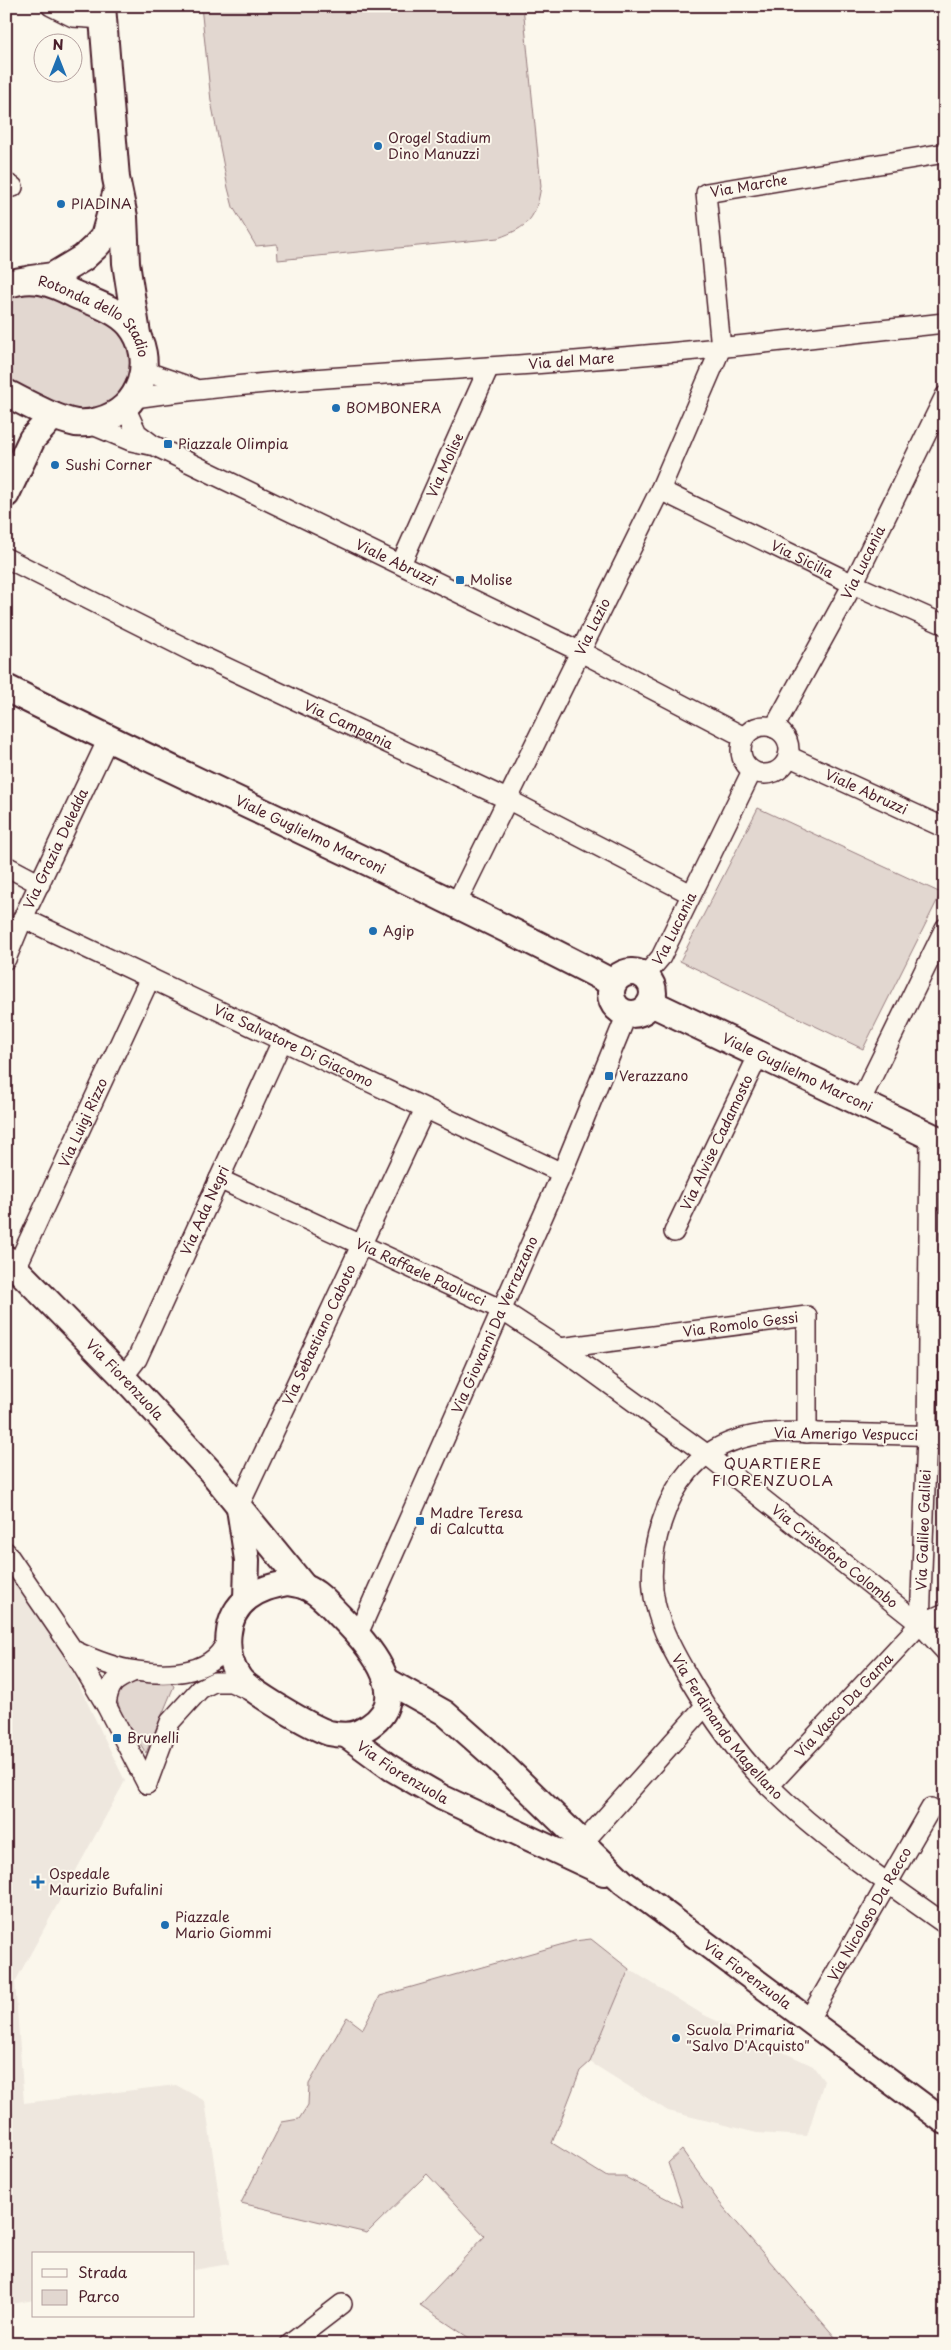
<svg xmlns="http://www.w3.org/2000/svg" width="951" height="2350" viewBox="0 0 951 2350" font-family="'Playpen Sans',sans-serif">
  <rect width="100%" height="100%" fill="#fbf7ec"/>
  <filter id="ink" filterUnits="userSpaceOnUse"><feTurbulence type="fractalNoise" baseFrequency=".02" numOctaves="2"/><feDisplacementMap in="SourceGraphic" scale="10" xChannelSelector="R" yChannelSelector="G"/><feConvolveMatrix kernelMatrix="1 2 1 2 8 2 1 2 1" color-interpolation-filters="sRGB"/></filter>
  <g filter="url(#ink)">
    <path fill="#eee7de" d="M 6,1570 L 63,1652 L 125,1781 L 15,1982 L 24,2103 L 176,2085 L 205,2101 L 229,2264 L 194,2270 L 194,2254 L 34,2254 L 34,2300 L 6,2305 Z
      M 629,1969 L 702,2014 L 813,2066 L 824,2081 L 807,2136 L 757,2133 L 668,2111 L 590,2062 Z"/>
    <path fill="#e2d7d0" stroke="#967b7e" d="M 201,6 L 523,6 L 541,186 C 536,218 529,227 498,238 L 278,260 L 277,244 L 256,246 L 233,207 L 228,188 L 211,101 Z
      M 35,288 L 125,328 L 132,344 L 130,387 L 104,409 L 69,412 L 6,382 L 6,293 Z
      M 758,808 L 941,893 L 863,1049 L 680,961 Z
      M 125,1682 L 169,1682 L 174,1686 L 146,1753 L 122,1715 L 114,1691 Z
      M 591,1939 L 629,1969 L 590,2062 L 580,2071 L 552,2143 L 607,2177 L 625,2177 L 683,2207 L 668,2163 L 682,2150 L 719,2202 L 841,2344 L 478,2344 L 420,2305 L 485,2236 L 427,2174 L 367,2233 L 241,2203 L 282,2122 L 299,2119 L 308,2105 L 309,2084 L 347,2017 L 363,2029 L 380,1996 L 574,1941 Z"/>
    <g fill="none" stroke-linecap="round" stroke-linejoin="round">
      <defs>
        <g id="minor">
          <path d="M 51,6 L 73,17 L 103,19"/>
          <path d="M 6,183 L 13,187"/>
          <path d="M 144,371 L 193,388"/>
          <path id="s1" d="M 134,398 C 274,378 417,373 558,362 C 687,353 816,337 945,323"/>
          <path id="s2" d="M 125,407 L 137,433 L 153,445 L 581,652 L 744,737"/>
          <path d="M 88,423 L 131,441 L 150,445"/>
          <path id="s3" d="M 660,490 L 853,584 L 945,625"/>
          <path id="s4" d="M 6,558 L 193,652 L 509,800 L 691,894"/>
          <path id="s5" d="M 401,564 L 489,367"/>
          <circle cx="765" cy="750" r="24"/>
          <path id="s6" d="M 774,728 L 853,584 L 945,396"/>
          <path id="s7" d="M 788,756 L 945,828"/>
          <path d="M 6,866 L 40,884"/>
          <path id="s8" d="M 456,904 L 660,490 L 721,348 L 706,193 L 945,153"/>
          <path id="s9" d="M 23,918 L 562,1173"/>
          <path id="s10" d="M 6,959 L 23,918 L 108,739"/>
          <path id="s11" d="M 645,976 L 661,957 L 752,771"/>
          <path d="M 860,1102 L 945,928"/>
          <path id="s12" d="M 219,1179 L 500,1309 L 560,1348 L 706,1454 L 920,1624 L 945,1651"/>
          <path id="s13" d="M 674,1232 L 759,1054"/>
          <path id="s14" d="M 16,1268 L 150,978"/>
          <path id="s15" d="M 560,1348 L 807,1316 L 807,1433"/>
          <path id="s16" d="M 123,1377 L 137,1359 L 282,1041"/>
          <path id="s17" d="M 945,1436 C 908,1435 871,1434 834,1433 C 802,1433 768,1429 736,1440 C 698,1452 674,1483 662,1521 C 640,1586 657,1625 691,1682 C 713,1719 739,1756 770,1787 C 823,1839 884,1881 945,1924"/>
          <path id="s18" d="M 239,1506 L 425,1109"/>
          <path d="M 6,1552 L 73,1650 L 106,1705 L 147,1784"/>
          <path id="s19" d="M 920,1624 L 927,1435 L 930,1136"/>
          <path id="s20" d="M 358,1634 L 562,1173 L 627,1014"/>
          <path d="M 73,1650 C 92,1659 114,1668 136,1671 C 169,1676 218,1675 228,1636"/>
          <path d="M 106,1705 C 109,1682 115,1680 135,1671"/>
          <path d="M 147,1784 L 170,1722 L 200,1689 L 214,1682 L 231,1682 L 251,1691"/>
          <path id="s21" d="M 769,1786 L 920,1624 L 945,1613"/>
          <path d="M 582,1844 L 705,1706"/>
          <path id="s22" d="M 809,2019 L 931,1808"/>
          <path d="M 290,2344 L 342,2304"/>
        </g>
        <g id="tertiary">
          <path id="s23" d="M 6,1258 L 123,1377 L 210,1471 L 305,1587"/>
          <path d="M 239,1508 L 247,1560 L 246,1599"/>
          <path d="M 287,1583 C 292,1584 300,1585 305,1587 C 319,1592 330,1606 340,1616 C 370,1646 421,1703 359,1732 C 350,1736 339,1735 329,1733 C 313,1728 247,1690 239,1677 C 223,1654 224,1616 248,1598 C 260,1589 272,1586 287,1583 Z"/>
          <path id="s24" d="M 388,1681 L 445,1713 L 498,1760 L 623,1882 L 945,2122"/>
          <path id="s25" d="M 346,1735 L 391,1768 L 443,1798 L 604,1873"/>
        </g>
        <g id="secondary">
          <path d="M 102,6 L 116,178 L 124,217 L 126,263 L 137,334"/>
          <path d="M 31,279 L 53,276 L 83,258 L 95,247 L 104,237 L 116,194"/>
          <path id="s26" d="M 6,285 C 32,275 51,282 74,294 C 92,302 118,310 130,325 C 158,359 141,411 98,421 C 91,423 84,424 76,423 C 52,418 28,404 6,393"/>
          <path d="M 6,494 L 32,439 L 53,416"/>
          <path id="s27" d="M 6,688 C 207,789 413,879 613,983"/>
          <circle cx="632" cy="993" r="21"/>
          <path id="s28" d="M 651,1003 L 945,1143"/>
        </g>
      </defs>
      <use href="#minor" stroke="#4a1f2b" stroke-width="22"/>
      <use href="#tertiary" stroke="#4a1f2b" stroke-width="28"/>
      <use href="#secondary" stroke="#4a1f2b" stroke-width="30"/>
      <use href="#minor" stroke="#fbf7ec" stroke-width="19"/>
      <use href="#tertiary" stroke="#fbf7ec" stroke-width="24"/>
      <use href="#secondary" stroke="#fbf7ec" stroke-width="26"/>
    </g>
  </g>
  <g fill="#1f6fb2" stroke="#fbf7ec" stroke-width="2">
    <circle cx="378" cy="146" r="5"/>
    <circle cx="61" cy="204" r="5"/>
    <circle cx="336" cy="408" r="5"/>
    <rect x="163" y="439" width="10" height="10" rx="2.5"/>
    <circle cx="55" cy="465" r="5"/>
    <rect x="455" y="575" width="10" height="10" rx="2.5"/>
    <circle cx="373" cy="931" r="5"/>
    <rect x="604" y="1071" width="10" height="10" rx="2.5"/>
    <rect x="415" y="1516" width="10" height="10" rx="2.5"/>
    <rect x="112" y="1733" width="10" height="10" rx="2.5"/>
    <path d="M35.5 1874.5h5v5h5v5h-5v5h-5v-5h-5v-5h5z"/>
    <circle cx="165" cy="1925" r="5"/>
    <circle cx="676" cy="2038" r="5"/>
  </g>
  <g text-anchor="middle" stroke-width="4" stroke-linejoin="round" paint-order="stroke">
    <g font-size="14" fill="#4a1f2b" stroke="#fbf7ec" text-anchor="start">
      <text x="388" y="143">Orogel Stadium<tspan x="388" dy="16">Dino Manuzzi</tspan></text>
      <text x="71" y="209">PIADINA</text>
      <text x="346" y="413">BOMBONERA</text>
      <text x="178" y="449">Piazzale Olimpia</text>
      <text x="65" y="470">Sushi Corner</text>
      <text x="470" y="585">Molise</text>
      <text x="383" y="936">Agip</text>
      <text x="619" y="1081">Verazzano</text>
      <text x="430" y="1518">Madre Teresa<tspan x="430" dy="16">di Calcutta</tspan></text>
      <text x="127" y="1743">Brunelli</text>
      <text x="49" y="1879">Ospedale<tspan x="49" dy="16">Maurizio Bufalini</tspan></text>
      <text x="175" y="1922">Piazzale<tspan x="175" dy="16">Mario Giommi</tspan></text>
      <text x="686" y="2035">Scuola Primaria<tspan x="686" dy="16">"Salvo D'Acquisto"</tspan></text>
    </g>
    <g font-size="14" fill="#4a1f2b" stroke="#fbf7ec">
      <text dy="5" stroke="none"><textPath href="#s8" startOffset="815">Via Marche</textPath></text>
      <text dy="5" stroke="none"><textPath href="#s26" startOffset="102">Rotonda dello Stadio</textPath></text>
      <text dy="5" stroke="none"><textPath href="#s1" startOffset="439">Via del Mare</textPath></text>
      <text dy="5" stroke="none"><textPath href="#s5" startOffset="108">Via Molise</textPath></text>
      <text dy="5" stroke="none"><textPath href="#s3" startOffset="158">Via Sicilia</textPath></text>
      <text dy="5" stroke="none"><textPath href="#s2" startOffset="319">Viale Abruzzi</textPath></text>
      <text dy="5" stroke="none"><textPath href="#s6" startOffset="188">Via Lucania</textPath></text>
      <text dy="5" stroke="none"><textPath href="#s8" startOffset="309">Via Lazio</textPath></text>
      <text dy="5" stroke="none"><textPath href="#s4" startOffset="381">Via Campania</textPath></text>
      <text dy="5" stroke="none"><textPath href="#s7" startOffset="86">Viale Abruzzi</textPath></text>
      <text dy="5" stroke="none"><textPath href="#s27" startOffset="338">Viale Guglielmo Marconi</textPath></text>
      <text dy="5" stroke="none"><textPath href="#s10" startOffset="121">Via Grazia Deledda</textPath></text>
      <text dy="5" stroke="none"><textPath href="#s11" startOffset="56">Via Lucania</textPath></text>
      <text dy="5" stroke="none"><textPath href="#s9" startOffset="299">Via Salvatore Di Giacomo</textPath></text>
      <text dy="5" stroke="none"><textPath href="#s28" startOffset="162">Viale Guglielmo Marconi</textPath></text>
      <text dy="5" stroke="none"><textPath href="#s14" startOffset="160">Via Luigi Rizzo</textPath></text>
      <text dy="5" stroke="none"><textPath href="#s13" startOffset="99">Via Alvise Cadamosto</textPath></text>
      <text dy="5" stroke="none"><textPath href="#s16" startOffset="186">Via Ada Negri</textPath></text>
      <text dy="5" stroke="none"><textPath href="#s12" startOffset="222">Via Raffaele Paolucci</textPath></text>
      <text dy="5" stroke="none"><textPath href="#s20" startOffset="338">Via Giovanni Da Verrazzano</textPath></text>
      <text dy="5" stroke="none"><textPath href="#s15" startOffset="182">Via Romolo Gessi</textPath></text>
      <text dy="5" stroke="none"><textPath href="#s18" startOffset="189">Via Sebastiano Caboto</textPath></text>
      <text dy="5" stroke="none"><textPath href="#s23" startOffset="170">Via Fiorenzuola</textPath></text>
      <text transform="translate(846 1434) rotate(1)" y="5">Via Amerigo Vespucci</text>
      <text dy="5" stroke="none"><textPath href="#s19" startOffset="94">Via Galileo Galilei</textPath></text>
      <text dy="5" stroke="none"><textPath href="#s12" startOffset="726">Via Cristoforo Colombo</textPath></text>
      <text dy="5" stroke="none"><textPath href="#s21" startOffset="110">Via Vasco Da Gama</textPath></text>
      <text dy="5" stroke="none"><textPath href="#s17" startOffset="552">Via Ferdinando Magellano</textPath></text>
      <text dy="5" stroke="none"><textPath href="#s25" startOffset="68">Via Fiorenzuola</textPath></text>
      <text dy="5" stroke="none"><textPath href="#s22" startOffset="121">Via Nicoloso Da Recco</textPath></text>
      <text dy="5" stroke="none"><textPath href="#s24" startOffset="466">Via Fiorenzuola</textPath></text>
    </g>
    <g font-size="15" letter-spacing="1" fill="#4a1f2b" stroke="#fbf7ec">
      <text x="773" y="1469">QUARTIERE<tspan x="773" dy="17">FIORENZUOLA</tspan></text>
    </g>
  </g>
  <rect width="951" height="2350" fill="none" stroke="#fbf7ec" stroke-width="25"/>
  <rect x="12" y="12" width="926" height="2325" fill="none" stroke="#4a1f2b" stroke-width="2" filter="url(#ink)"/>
  <rect x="32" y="2252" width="162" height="65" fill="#fbf7ec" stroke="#b4a19f"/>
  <rect x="42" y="2269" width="25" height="8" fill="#fbf7ec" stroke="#b4a19f"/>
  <text x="78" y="2278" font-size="15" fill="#4a1f2b">Strada</text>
  <rect x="42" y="2290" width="25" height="15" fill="#e2d7d0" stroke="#b4a19f"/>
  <text x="78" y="2302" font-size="15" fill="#4a1f2b">Parco</text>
  <g transform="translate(58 58)"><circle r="24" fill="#fbf7ec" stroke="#b4a19f"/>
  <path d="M0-4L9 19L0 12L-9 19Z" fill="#1f6fb2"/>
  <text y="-8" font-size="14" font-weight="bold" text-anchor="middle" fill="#4a1f2b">N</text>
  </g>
</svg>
